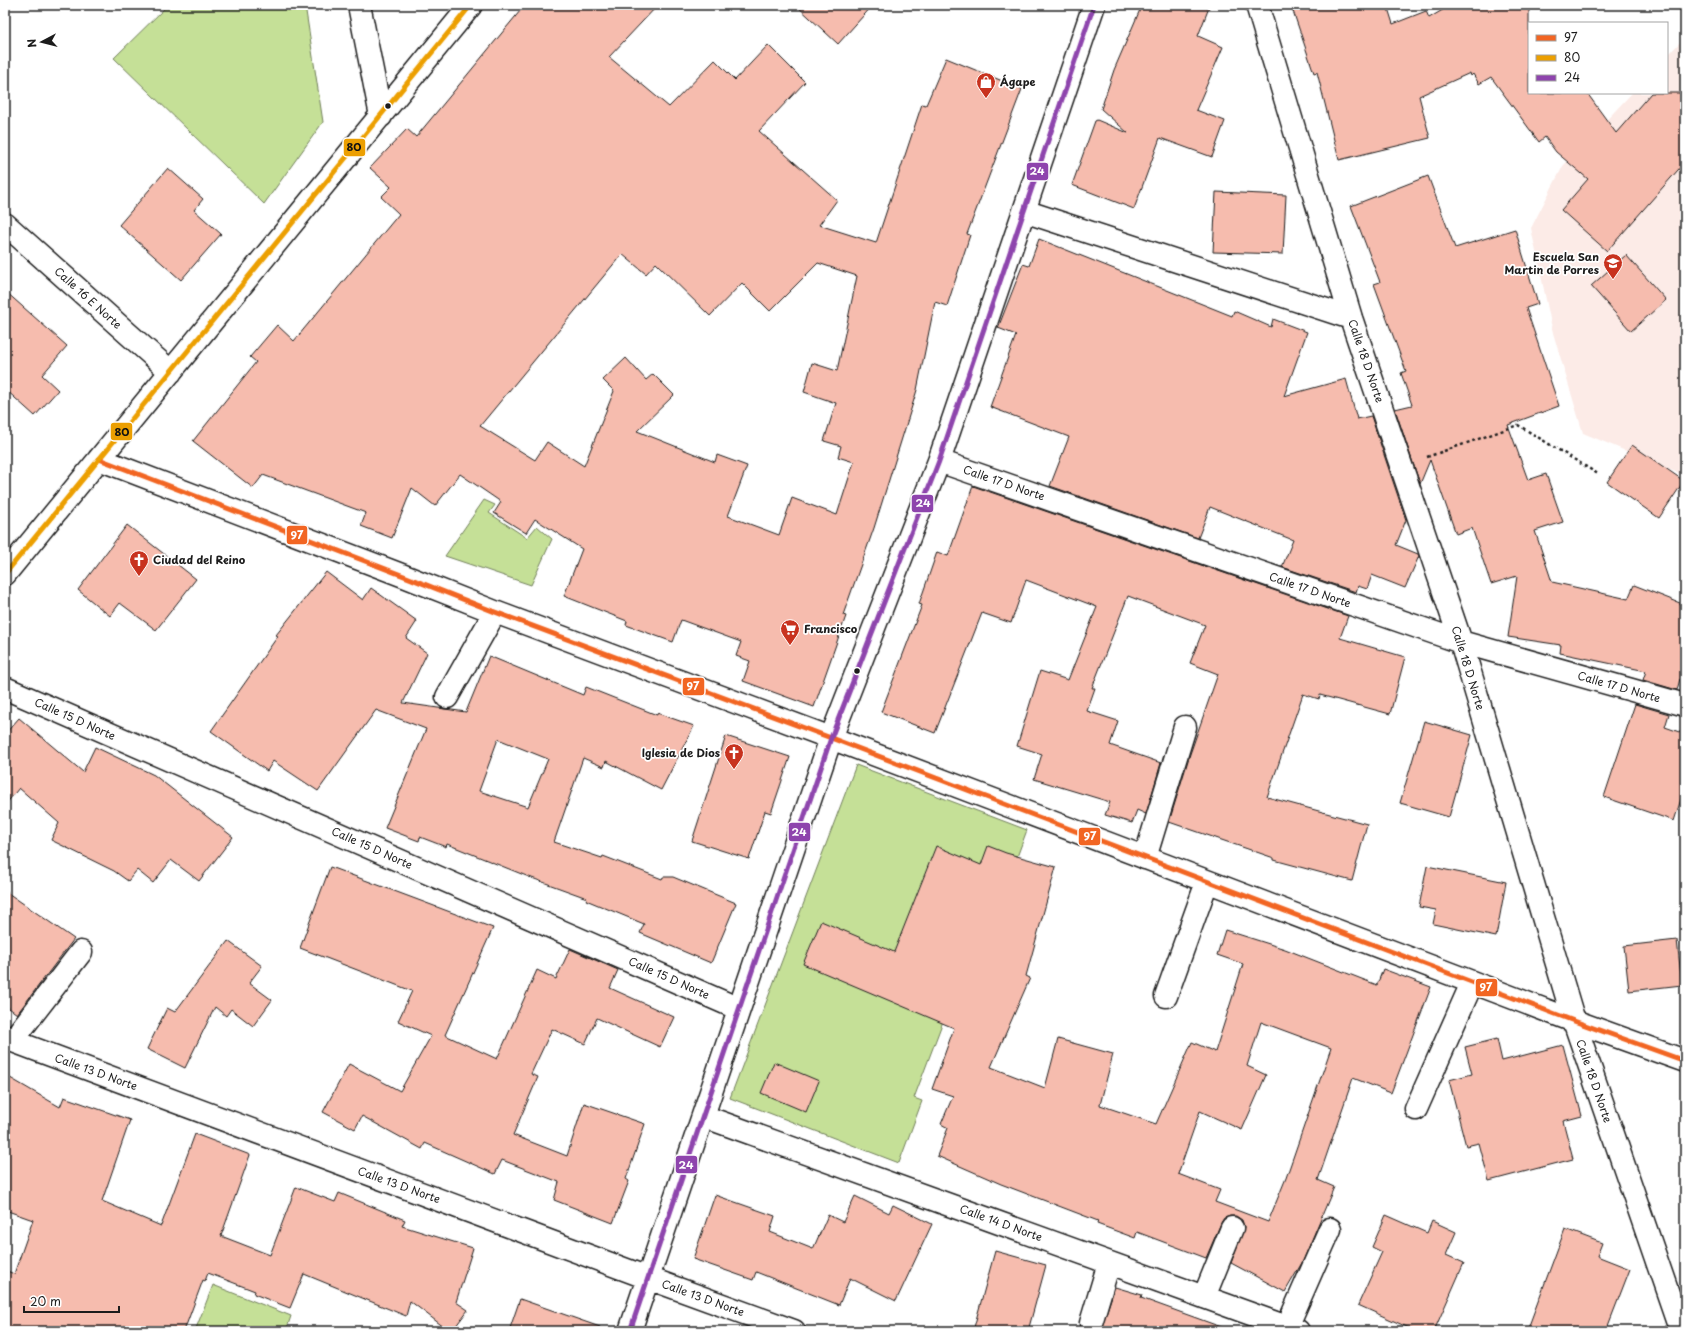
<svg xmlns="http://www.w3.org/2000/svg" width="1690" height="1336" viewBox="0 0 1690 1336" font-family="'Playpen Sans',sans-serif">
  <rect width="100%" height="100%" fill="#fff"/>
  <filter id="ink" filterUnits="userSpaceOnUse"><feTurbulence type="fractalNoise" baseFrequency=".025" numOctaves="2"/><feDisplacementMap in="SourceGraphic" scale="8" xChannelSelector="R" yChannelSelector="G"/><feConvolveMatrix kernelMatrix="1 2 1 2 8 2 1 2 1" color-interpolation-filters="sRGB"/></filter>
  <g filter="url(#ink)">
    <path fill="#fcebe7" d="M 1685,37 L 1685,476 L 1583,433 L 1553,333 L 1531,228 L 1563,166 L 1632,93 L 1667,93 L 1667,56 Z"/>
    <path fill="#c5e097" stroke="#707e5a" d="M 168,5 L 305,5 L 323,122 L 264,204 L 114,58 Z
      M 484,500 L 495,505 L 489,513 L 527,538 L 537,526 L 552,539 L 531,585 L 445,556 Z
      M 856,765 L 1027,830 L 998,908 L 951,1000 L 914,1098 L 922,1101 L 899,1163 L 730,1098 Z
      M 213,1285 L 291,1316 L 286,1331 L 195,1331 Z"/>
    <path fill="#f6bcae" stroke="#1c1c1c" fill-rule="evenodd" d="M 525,5 L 658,5 L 609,57 L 669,107 L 715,60 L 735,80 L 768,45 L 805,82 L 759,131 L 837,200 L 819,225 L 876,243 L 922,104 L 926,105 L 946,58 L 1022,89 L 967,234 L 970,235 L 947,306 L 935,302 L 917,390 L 874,528 L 843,615 L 846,616 L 814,707 L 743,681 L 750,661 L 736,656 L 741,642 L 681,620 L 673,642 L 626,625 L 627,621 L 564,596 L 582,549 L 535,519 L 526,533 L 494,513 L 501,502 L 460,474 L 435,506 L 412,488 L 392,538 L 361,526 L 366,513 L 263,475 L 253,488 L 193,441 L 256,362 L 250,357 L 277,325 L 294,341 L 399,214 L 381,197 L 391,187 L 370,168 L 407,129 L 416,137 ZM 622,254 L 646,274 L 656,263 L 710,316 L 742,283 L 770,311 L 818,263 L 857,276 L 837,371 L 812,363 L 804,392 L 836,403 L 824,441 L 841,446 L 838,457 L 854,462 L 837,515 L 792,498 L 779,535 L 728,516 L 747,466 L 717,455 L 715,462 L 637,431 L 674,395 L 653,374 L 646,380 L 626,358 L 603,380 L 614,391 L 584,466 L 547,442 L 535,460 L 480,426 Z
      M 796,5 L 873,5 L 838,44 Z
      M 1142,5 L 1210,5 L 1198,36 L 1223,47 L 1196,110 L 1225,121 L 1212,157 L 1160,138 L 1134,209 L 1072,185 L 1095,121 L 1097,120 L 1128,133 L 1101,109 L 1114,70 Z
      M 1291,5 L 1387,5 L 1393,24 L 1426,11 L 1429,18 L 1451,5 L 1529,5 L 1529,93 L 1587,93 L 1616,133 L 1651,93 L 1685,93 L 1685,162 L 1607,251 L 1561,210 L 1588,179 L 1556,152 L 1545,137 L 1539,142 L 1491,77 L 1479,84 L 1473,74 L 1471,76 L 1470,73 L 1419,96 L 1430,138 L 1339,160 L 1317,72 L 1314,73 Z
      M 168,168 L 203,199 L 194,210 L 221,234 L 181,280 L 119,225 Z
      M 1428,176 L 1455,248 L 1515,229 L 1538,304 L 1526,308 L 1559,406 L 1508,425 L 1528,480 L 1546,474 L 1563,522 L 1535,531 L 1552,582 L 1628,599 L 1634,585 L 1685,605 L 1685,681 L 1680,679 L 1677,690 L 1643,680 L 1646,671 L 1560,653 L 1561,645 L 1508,637 L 1517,576 L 1491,584 L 1472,528 L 1456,534 L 1430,460 L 1420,484 L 1395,409 L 1412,405 L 1401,373 L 1406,371 L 1374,284 L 1380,282 L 1351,206 Z
      M 1216,192 L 1286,195 L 1283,254 L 1213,252 Z
      M 1039,239 L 1232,316 L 1234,311 L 1271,327 L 1273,319 L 1307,332 L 1284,396 L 1346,379 L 1357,419 L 1371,416 L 1406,520 L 1396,545 L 1418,554 L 1419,556 L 1405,588 L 1372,575 L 1367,589 L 1358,586 L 1356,592 L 1282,567 L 1293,540 L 1210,507 L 1198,538 L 1050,486 L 1069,437 L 990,407 L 1016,335 L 998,328 L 1023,264 L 1029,266 Z
      M 1626,255 L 1666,300 L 1631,331 L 1591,286 Z
      M 5,291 L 67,346 L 42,375 L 58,390 L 35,416 L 5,389 Z
      M 1632,445 L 1684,481 L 1659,518 L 1607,482 Z
      M 973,486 L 1348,616 L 1340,638 L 1405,657 L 1390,714 L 1320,695 L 1319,699 L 1303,694 L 1267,797 L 1367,824 L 1352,881 L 1274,860 L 1274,858 L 1169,822 L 1190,754 L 1218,674 L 1190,663 L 1205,625 L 1128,596 L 1092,688 L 1095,688 L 1087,711 L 1118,721 L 1110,745 L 1161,763 L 1146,814 L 1137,810 L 1132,823 L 1105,815 L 1110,802 L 1034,779 L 1042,754 L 1017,746 L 1040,671 L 1068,680 L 1097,607 L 1026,580 L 1011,623 L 982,613 L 935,733 L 881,712 L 922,605 L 919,604 L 937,552 L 948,556 Z
      M 127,525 L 196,579 L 156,630 L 120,603 L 110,616 L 78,590 Z
      M 326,572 L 363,600 L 371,588 L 417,621 L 406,638 L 427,653 L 403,703 L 466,712 L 489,656 L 583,695 L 586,687 L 657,715 L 657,713 L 694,726 L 661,790 L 606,761 L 604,767 L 583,758 L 554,842 L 602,858 L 603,856 L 662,879 L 663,877 L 673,877 L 736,903 L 711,963 L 640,933 L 644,924 L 586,900 L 587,898 L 529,877 L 447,844 L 446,847 L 420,837 L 419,841 L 385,828 L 426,729 L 376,710 L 318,791 L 273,761 L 267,771 L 211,731 L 278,636 L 276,635 ZM 498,739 L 548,759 L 528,807 L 479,791 Z
      M 1635,704 L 1669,714 L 1665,727 L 1685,734 L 1685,787 L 1674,821 L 1604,797 Z
      M 19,718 L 83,772 L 95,747 L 154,775 L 233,837 L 199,881 L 171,860 L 153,883 L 137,870 L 128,881 L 114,871 L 51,840 L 59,823 L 19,788 L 5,805 L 5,734 Z
      M 1424,721 L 1472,735 L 1449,817 L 1400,803 Z
      M 726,736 L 790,757 L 771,813 L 765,811 L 749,859 L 692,841 Z
      M 936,846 L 981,865 L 988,846 L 1006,853 L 1056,867 L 1026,976 L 1030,978 L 991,1067 L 1045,1088 L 1058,1039 L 1113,1054 L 1100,1105 L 1156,1124 L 1192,1042 L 1215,1052 L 1243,964 L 1217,955 L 1225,930 L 1285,949 L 1377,985 L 1383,969 L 1431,987 L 1391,1093 L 1353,1078 L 1318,1180 L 1334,1187 L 1303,1261 L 1285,1292 L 1231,1263 L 1244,1227 L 1242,1220 L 1236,1216 L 1230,1216 L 1224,1218 L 1221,1223 L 1206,1258 L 1137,1232 L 1135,1238 L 1097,1224 L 1098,1221 L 1001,1184 L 937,1156 L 948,1128 L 941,1124 L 953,1096 L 932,1089 L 954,1028 L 803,964 L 821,921 L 894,952 ZM 1261,1022 L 1331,1048 L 1286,1178 L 1268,1222 L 1215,1202 L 1220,1190 L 1178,1174 L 1200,1111 L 1242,1130 L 1266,1075 L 1247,1066 Z
      M 1427,866 L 1506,882 L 1496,937 L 1433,924 L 1436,910 L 1419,907 Z
      M 330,867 L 493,928 L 445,1035 L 497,1059 L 537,970 L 556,979 L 570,949 L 618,970 L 610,988 L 674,1017 L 660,1047 L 597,1018 L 585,1044 L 552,1029 L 531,1074 L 538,1077 L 513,1135 L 567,1156 L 584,1103 L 645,1124 L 626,1179 L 629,1181 L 613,1223 L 554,1200 L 559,1182 L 502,1160 L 495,1174 L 425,1143 L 422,1149 L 362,1116 L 355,1129 L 323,1112 L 349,1064 L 400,1091 L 431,1036 L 398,1021 L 412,991 L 300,948 Z
      M 5,891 L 74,939 L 17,1014 L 5,1005 Z
      M 1677,940 L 1682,985 L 1629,991 L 1624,946 Z
      M 228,941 L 262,966 L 249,983 L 272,1000 L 253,1026 L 231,1009 L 226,1016 L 215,1007 L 185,1068 L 147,1049 L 167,1008 L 175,1012 Z
      M 1497,1039 L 1502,1061 L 1563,1045 L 1582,1116 L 1563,1121 L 1573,1159 L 1489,1181 L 1479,1143 L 1466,1146 L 1449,1080 L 1472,1074 L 1465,1047 Z
      M 774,1062 L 819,1081 L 806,1112 L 761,1093 Z
      M 5,1075 L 60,1107 L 64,1097 L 130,1120 L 102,1201 L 161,1226 L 195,1134 L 250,1155 L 221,1236 L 270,1255 L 296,1187 L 335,1202 L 339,1193 L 405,1220 L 402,1226 L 473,1248 L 456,1302 L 468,1310 L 452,1331 L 449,1331 L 410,1301 L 406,1316 L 304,1274 L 290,1308 L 254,1294 L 255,1291 L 208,1273 L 205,1281 L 203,1280 L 184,1331 L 5,1331 L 5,1270 L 14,1274 L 33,1220 L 5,1210 Z
      M 715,1195 L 775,1216 L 770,1232 L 813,1249 L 828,1215 L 843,1222 L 855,1196 L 889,1213 L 893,1205 L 932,1224 L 896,1301 L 850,1278 L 839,1305 L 756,1272 L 753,1280 L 693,1259 Z
      M 1386,1215 L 1427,1233 L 1432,1221 L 1456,1232 L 1446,1255 L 1464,1263 L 1434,1331 L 1416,1331 L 1358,1305 L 1382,1252 L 1372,1247 Z
      M 1565,1229 L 1602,1243 L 1597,1256 L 1630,1269 L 1606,1331 L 1527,1331 Z
      M 995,1251 L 1046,1265 L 1028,1331 L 973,1331 Z
      M 1115,1287 L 1142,1295 L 1141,1298 L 1224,1328 L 1223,1331 L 1100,1331 Z
      M 520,1299 L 600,1327 L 600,1331 L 509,1331 Z"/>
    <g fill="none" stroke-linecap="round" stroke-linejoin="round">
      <defs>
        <path id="minor" d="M 359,5 L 381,116
          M 1257,5 L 1351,318 L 1461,642 L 1574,1021 L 1681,1331
          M 1024,211 L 1351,318
          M 5,224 L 171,372
          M 99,459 L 404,576 L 495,612 L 831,738 L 1574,1021 L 1685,1061
          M 939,461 L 1461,642 L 1685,705
          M 5,574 L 471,5
          M 5,688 L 739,1009
          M 447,697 L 495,612
          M 1145,858 L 1185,727
          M 1166,996 L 1207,882
          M 5,1038 L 648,1278 L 794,1331
          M 12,1041 L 81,952
          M 1416,1109 L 1472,983
          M 703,1116 L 1298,1331
          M 1204,1297 L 1232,1228
          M 1091,1323 L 1109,1263
          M 1287,1327 L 1330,1229
          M 630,1331 L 831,738 L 939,461 L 1094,5"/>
      </defs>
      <use href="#minor" stroke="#1c1c1c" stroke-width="25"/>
      <path stroke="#1c1c1c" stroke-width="2.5" stroke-dasharray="3 3" stroke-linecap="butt" d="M 1427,457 L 1518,425 L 1598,474"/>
      <use href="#minor" stroke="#fff" stroke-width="22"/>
      <defs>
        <path id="bus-1" d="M 99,459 L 404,576 L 495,612 L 831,738 L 1574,1021 L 1685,1061"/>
        <path id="bus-2" d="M 5,574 L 471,5"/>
        <path id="bus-3" d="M 630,1331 L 831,738 L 939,461 L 1094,5"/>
      </defs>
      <use href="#bus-1" stroke="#fff" stroke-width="8"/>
      <use href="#bus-2" stroke="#fff" stroke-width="8"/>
      <use href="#bus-3" stroke="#fff" stroke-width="8"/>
      <use href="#bus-1" stroke="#f26522" stroke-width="5"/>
      <use href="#bus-2" stroke="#ec9f01" stroke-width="5"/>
      <use href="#bus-3" stroke="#8e44ad" stroke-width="5"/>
    </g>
  </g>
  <defs>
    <symbol id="shop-pin" viewBox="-11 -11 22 30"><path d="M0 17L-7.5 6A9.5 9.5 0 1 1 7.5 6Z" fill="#c8321e" stroke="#fff"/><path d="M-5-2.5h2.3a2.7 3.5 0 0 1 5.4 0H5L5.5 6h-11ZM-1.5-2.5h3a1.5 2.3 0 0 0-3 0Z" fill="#fff"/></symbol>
    <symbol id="school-pin" viewBox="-11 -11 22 30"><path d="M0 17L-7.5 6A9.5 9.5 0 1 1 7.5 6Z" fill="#c8321e" stroke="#fff"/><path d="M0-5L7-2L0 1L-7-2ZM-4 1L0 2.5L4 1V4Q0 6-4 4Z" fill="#fff"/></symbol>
    <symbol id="church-pin" viewBox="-11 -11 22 30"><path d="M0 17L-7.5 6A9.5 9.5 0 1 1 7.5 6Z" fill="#c8321e" stroke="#fff"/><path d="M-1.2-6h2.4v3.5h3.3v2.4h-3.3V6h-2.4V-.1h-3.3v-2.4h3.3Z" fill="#fff"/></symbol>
    <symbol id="supermarket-pin" viewBox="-11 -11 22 30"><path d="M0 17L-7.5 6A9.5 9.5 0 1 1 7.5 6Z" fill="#c8321e" stroke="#fff"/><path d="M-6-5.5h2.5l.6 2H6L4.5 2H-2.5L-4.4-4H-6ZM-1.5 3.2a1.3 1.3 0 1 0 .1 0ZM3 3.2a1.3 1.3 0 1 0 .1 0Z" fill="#fff"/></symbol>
  </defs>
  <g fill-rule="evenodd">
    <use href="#shop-pin" x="975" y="71" width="22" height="30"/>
    <use href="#school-pin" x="1602" y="252" width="22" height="30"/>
    <use href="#church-pin" x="128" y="549" width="22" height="30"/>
    <use href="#supermarket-pin" x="779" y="618" width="22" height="30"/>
    <use href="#church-pin" x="723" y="742" width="22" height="30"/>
  </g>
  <g fill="#1c1c1c" stroke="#fff" stroke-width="1.5">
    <circle cx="388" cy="106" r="3.5"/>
    <circle cx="857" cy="671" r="3.5"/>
  </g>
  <g text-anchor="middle" stroke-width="3.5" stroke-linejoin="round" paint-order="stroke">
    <g font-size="11" font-weight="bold" fill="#1c1c1c" stroke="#fff" text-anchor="start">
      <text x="1000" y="86">Ágape</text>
      <text x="1599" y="261" text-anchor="end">Escuela San<tspan x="1599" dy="13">Martin de Porres</tspan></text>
      <text x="153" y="564">Ciudad del Reino</text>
      <text x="804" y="633">Francisco</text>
      <text x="720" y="757" text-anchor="end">Iglesia de Dios</text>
    </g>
    <g font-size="11" fill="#1c1c1c" stroke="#fff">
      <text transform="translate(88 298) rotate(42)" y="4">Calle 16 E Norte</text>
      <text transform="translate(1366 361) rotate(71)" y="4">Calle 18 D Norte</text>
      <text transform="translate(1004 483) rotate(19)" y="4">Calle 17 D Norte</text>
      <text transform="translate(1310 590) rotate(19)" y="4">Calle 17 D Norte</text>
      <text transform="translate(1468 668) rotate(73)" y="4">Calle 18 D Norte</text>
      <text transform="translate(1619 687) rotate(16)" y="4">Calle 17 D Norte</text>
      <text transform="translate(75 719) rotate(24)" y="4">Calle 15 D Norte</text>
      <text transform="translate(372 848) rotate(24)" y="4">Calle 15 D Norte</text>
      <text transform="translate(669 978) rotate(24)" y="4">Calle 15 D Norte</text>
      <text transform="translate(96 1072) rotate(20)" y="4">Calle 13 D Norte</text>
      <text transform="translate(1594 1081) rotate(71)" y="4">Calle 18 D Norte</text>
      <text transform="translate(399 1185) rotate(20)" y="4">Calle 13 D Norte</text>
      <text transform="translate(1001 1223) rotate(20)" y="4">Calle 14 D Norte</text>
      <text transform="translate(703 1298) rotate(20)" y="4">Calle 13 D Norte</text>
    </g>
  </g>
  <g stroke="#fff" stroke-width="1.5">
    <rect x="343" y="138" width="23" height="19" rx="4" fill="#ec9f01"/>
    <rect x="1026" y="162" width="23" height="19" rx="4" fill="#8e44ad"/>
    <rect x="110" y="422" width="23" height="19" rx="4" fill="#ec9f01"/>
    <rect x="911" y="494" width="23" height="19" rx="4" fill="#8e44ad"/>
    <rect x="286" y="525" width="22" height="20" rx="4" fill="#f26522"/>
    <rect x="682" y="677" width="23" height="19" rx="4" fill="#f26522"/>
    <rect x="788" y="822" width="23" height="20" rx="4" fill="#8e44ad"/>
    <rect x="1078" y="827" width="23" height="19" rx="4" fill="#f26522"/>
    <rect x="1475" y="978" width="23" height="19" rx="4" fill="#f26522"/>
    <rect x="675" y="1155" width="23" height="19" rx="4" fill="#8e44ad"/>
  </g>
  <g font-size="11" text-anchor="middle" font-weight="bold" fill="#fff">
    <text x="1037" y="175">24</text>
    <text x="923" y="507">24</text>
    <text x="297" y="539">97</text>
    <text x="693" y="690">97</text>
    <text x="799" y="836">24</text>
    <text x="1090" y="840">97</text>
    <text x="1486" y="991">97</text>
    <text x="686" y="1169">24</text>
  </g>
  <g font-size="11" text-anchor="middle" font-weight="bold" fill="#111">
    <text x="354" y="151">80</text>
    <text x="122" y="436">80</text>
  </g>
  <rect width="1690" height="1336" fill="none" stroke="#fff" stroke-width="20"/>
  <rect x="10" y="10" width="1670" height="1316" fill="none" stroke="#1c1c1c" stroke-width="1.5" filter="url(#ink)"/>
  <rect x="1528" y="22" width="140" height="72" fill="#ffffff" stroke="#a4a4a4"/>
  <rect x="1536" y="35" width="20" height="6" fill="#f26522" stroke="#a4a4a4"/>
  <text x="1564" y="42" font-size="12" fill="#1c1c1c">97</text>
  <rect x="1536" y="55" width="20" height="6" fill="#ec9f01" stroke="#a4a4a4"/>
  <text x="1564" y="62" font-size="12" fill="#1c1c1c">80</text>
  <rect x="1536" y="75" width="20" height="6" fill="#8e44ad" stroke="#a4a4a4"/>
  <text x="1564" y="82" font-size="12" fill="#1c1c1c">24</text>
  <g transform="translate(42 42) rotate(263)" stroke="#ffffff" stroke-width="3" paint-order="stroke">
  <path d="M0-3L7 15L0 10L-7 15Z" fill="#1c1c1c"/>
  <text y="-6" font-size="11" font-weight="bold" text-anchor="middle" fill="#1c1c1c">N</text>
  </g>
  <path d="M24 1306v6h95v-6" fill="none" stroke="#1c1c1c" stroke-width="2"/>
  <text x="30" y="1306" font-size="12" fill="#1c1c1c" stroke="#ffffff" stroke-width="3" paint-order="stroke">20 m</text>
</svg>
